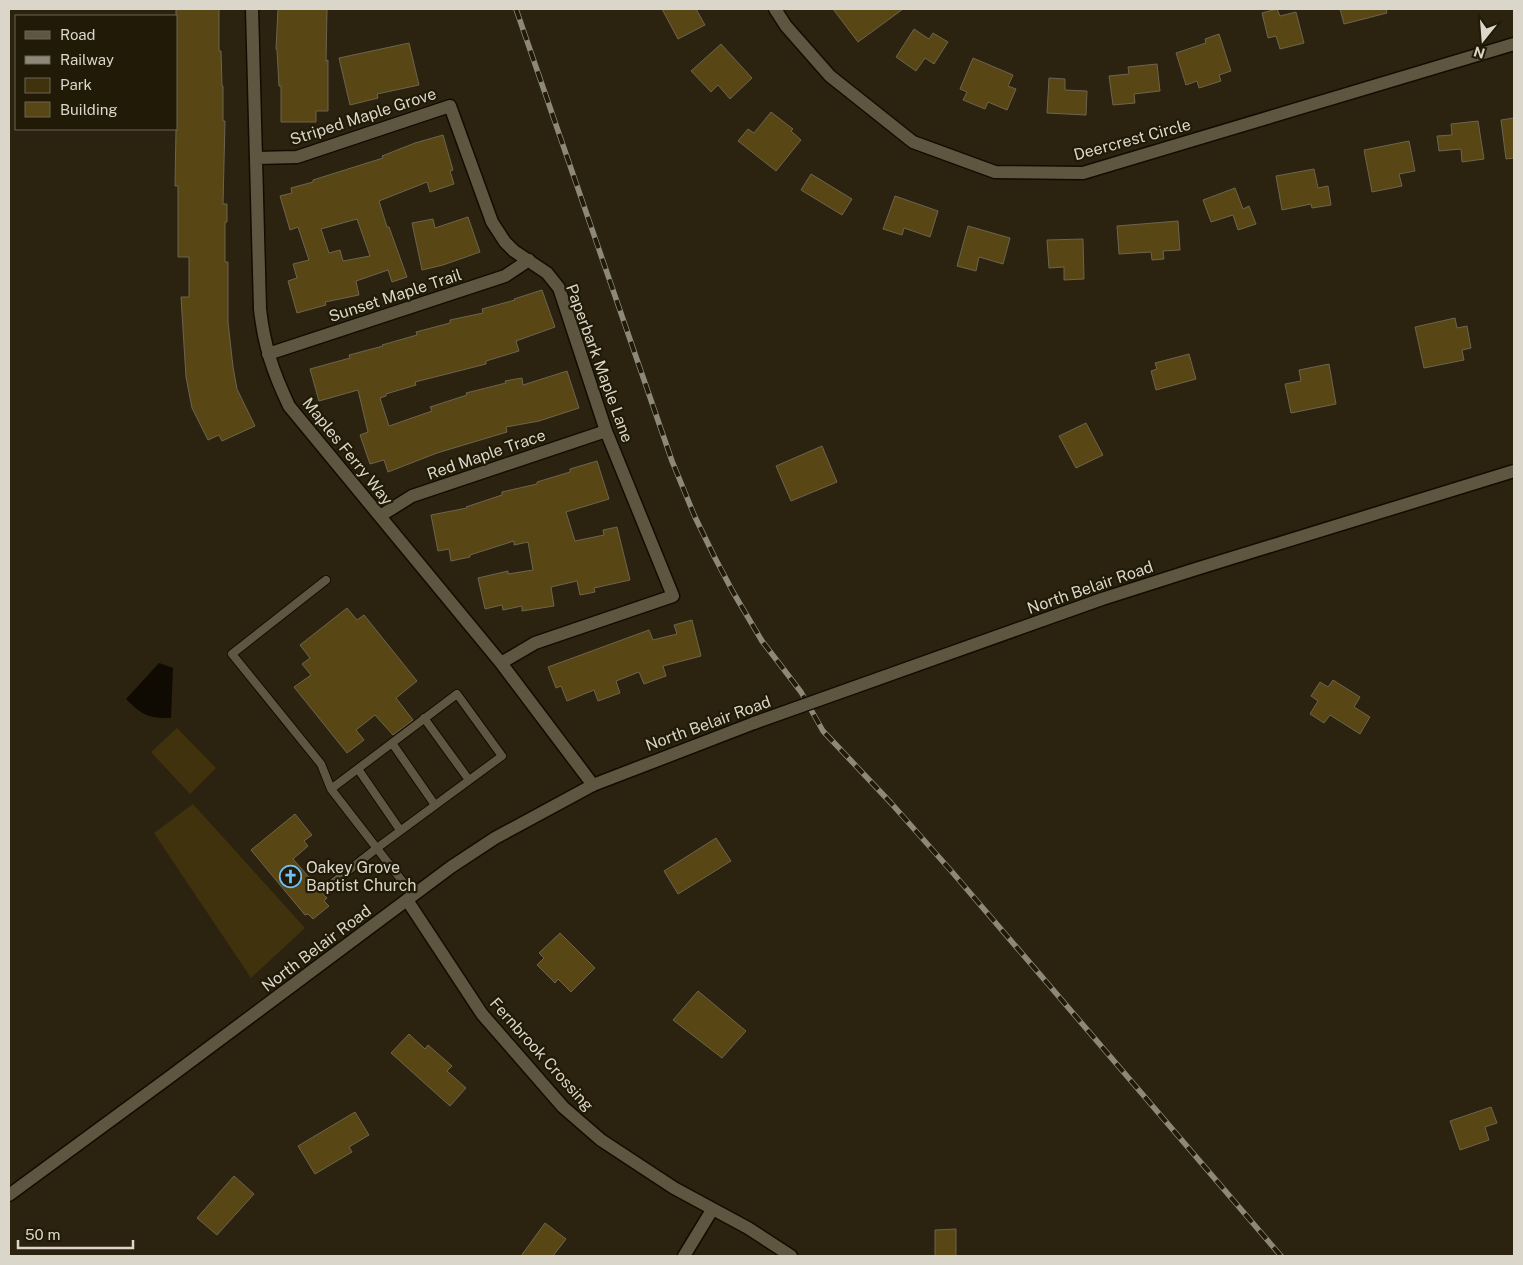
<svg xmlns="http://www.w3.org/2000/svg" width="1523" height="1265" viewBox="0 0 1523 1265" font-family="'Public Sans',sans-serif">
  <rect width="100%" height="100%" fill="#2b2310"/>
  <path fill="#3f320c" d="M 177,728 L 216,768 L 190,794 L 151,752 Z
    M 193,804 L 305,928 L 251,978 L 154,833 Z"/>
  <path fill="#100b02" d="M 159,663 L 173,668 L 171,718 C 148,718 143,716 126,699 Z"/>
  <path fill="#584715" stroke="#6d644f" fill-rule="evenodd" d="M 176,9 L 219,9 L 219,51 L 221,51 L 222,86 L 223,86 L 223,121 L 225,121 L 223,204 L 227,204 L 227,222 L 225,222 L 225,262 L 228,262 L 228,322 L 233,367 L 237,389 L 255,426 L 222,441 L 219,435 L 208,440 L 192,408 L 186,377 L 181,297 L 189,297 L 189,257 L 178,257 L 178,186 L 175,186 L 176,129 Z
    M 278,9 L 327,9 L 326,61 L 328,60 L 328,111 L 316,111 L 316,122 L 281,122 L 281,86 L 279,86 L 277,50 L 276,49 Z
    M 662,9 L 696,9 L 705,25 L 678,39 Z
    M 833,9 L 903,9 L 858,42 Z
    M 1277,9 L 1280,16 L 1296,12 L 1304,43 L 1280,49 L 1276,36 L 1268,38 L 1262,13 Z
    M 1340,9 L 1386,9 L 1387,13 L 1344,24 Z
    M 914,29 L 929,39 L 933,33 L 948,42 L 934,64 L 925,58 L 916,71 L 896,57 Z
    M 1219,34 L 1231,71 L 1219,75 L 1221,81 L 1199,88 L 1197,81 L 1186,85 L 1176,53 L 1206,43 L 1205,39 Z
    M 409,43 L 419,85 L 377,94 L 378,98 L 350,105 L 339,58 Z
    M 721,44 L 752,78 L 730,99 L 718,85 L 711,92 L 691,71 Z
    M 973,58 L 1013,75 L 1008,86 L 1016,89 L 1007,110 L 988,102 L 985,109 L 963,100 L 967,92 L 960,89 Z
    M 1157,64 L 1160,91 L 1134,94 L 1135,103 L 1113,105 L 1109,76 L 1129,74 L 1128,67 Z
    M 1049,78 L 1065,79 L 1065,90 L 1087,91 L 1086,115 L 1047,113 Z
    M 771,112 L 793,129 L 791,131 L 801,140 L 776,171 L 738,141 L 748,129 L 754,133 Z
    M 1514,118 L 1514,158 L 1506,159 L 1501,120 Z
    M 1478,121 L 1484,159 L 1462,162 L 1461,149 L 1439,151 L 1437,136 L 1452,135 L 1451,124 Z
    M 443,135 L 453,170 L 450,171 L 454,184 L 430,192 L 427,182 L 379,201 L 387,227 L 389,227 L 407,277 L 392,282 L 388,270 L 356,281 L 359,295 L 325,302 L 326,305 L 297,313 L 288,281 L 297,278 L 293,264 L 309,260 L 298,227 L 290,230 L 280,196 L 292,193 L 291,188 L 313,182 L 313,180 L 383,158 L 382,156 L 415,143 ZM 357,219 L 370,256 L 343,261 L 340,250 L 329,253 L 321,229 Z
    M 1409,141 L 1415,171 L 1399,174 L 1402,186 L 1372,192 L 1364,150 Z
    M 1314,169 L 1318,188 L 1328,186 L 1331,205 L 1312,208 L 1311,204 L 1282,210 L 1276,176 Z
    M 811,174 L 852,199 L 842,215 L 801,190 Z
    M 1235,188 L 1243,209 L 1249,206 L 1256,224 L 1238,230 L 1233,215 L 1211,222 L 1203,200 Z
    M 895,196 L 938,211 L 930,237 L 904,228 L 902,235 L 883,229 Z
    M 468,217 L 480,252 L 443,265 L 422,270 L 412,223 L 433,219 L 435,228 Z
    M 1178,221 L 1180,250 L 1163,251 L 1164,259 L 1152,260 L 1151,252 L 1119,254 L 1117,226 Z
    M 968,226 L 1010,238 L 1003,264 L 979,257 L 976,271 L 957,266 Z
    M 1083,239 L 1084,279 L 1064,280 L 1064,267 L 1049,268 L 1047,240 Z
    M 542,290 L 555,327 L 516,341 L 519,351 L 486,361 L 486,364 L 415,382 L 416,385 L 386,394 L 386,396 L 380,398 L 389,426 L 432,411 L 430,407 L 467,395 L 466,393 L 506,383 L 505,381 L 522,378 L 523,385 L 567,371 L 579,408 L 539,421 L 506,427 L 507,432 L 437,453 L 388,472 L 384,460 L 370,464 L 360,435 L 368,432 L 358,390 L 319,401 L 310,369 L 350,358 L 349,355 L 383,346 L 382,345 L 417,335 L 416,332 L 450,323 L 450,320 L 483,313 L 482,309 L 515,300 L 514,299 Z
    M 1455,318 L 1457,328 L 1467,326 L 1471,348 L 1462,350 L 1464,360 L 1424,368 L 1415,327 Z
    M 1189,354 L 1196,379 L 1156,390 L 1151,371 L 1157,369 L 1155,363 Z
    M 1329,364 L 1336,404 L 1291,413 L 1285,384 L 1301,381 L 1299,370 Z
    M 1086,423 L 1103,455 L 1076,468 L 1059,436 Z
    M 822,446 L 837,482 L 791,501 L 776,466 Z
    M 597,461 L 609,499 L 566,512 L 575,541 L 604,535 L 603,530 L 617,527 L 630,580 L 594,588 L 595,592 L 580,595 L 577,581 L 551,587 L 554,606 L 522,611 L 522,606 L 503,610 L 502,605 L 485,609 L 478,578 L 508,571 L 508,574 L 533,570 L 528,542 L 514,545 L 514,541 L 470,555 L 470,557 L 451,561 L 449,549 L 438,551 L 431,515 L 467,508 L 466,507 L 502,495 L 502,492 L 537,484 L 537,482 L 570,472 L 570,469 Z
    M 347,608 L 357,620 L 364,615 L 417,681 L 396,698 L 413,720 L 393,735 L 375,715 L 356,730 L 364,740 L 347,753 L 294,687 L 311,675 L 302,664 L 310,658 L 300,645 Z
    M 692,620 L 701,656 L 663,666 L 666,676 L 644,684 L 639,672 L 616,681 L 620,693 L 598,701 L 594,690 L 567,701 L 561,686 L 556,688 L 548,667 L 649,630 L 653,640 L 677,634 L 674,625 Z
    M 1333,680 L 1360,697 L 1354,707 L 1370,717 L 1360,734 L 1330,715 L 1324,723 L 1310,714 L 1318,701 L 1311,696 L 1320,682 L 1328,687 Z
    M 295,814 L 312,835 L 304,841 L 308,846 L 293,859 L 327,898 L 324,901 L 329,906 L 313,919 L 308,914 L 305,915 L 251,850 Z
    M 716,838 L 731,861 L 678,894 L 664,871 Z
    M 560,933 L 595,968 L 571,992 L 558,979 L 555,983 L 537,965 L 544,958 L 539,953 Z
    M 698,991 L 746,1031 L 722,1058 L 673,1020 Z
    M 409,1034 L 425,1049 L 428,1045 L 452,1066 L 447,1071 L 466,1088 L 450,1106 L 391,1053 Z
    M 1491,1107 L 1497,1123 L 1485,1127 L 1489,1140 L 1460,1150 L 1450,1121 Z
    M 355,1112 L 369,1135 L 349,1147 L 352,1152 L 315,1174 L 298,1146 Z
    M 234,1176 L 254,1194 L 217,1235 L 197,1218 Z
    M 545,1223 L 566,1239 L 553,1256 L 521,1256 Z
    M 956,1229 L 956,1256 L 935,1256 L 935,1230 Z"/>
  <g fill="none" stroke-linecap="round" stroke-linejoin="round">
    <defs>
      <path id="service" d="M 326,580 L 232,654 L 321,764 L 331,789 L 413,895
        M 424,718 L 469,780
        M 392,743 L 435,805
        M 358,769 L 400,830
        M 330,885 L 377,848 L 502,756 L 457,694 L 331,789"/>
      <path id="minor" d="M 252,9 L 260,309 C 264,346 273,372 289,406 L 501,663 L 593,785
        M 775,9 L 786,26 L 830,76 L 913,142 L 995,172 L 1083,173 L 1514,44
        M 256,158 L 297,157 L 450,106 L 492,222 L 505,242 L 514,251 L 547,273 L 559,288 L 606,431 L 673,596 L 535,643 L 501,663
        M 268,354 L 505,276 L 529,260
        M 380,516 L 412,496 L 606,431
        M 407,900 L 482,1014 L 563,1107 L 601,1140 L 674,1188 L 748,1228 L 791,1256
        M 684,1256 L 712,1210"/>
      <path id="tertiary" d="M 855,687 L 1102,599 L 1196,569 L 1514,471
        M 9,1195 L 171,1076 L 451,867 L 495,838 L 593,785 L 754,723"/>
    </defs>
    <use href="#service" stroke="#130c00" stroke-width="10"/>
    <use href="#minor" stroke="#130c00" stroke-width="15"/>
    <use href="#tertiary" stroke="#130c00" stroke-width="15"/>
    <use href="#service" stroke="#5f5641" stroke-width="8"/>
    <use href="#minor" stroke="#5f5641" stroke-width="12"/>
    <use href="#tertiary" stroke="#5f5641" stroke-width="12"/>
    <defs>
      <path id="rail" d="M 516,9 L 672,461 L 695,517 L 714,556 L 733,592 L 762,641 L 801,692 L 823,731 L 891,803 L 953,873 L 1281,1256"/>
    </defs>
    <use href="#rail" stroke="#8e8879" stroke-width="5.5"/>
    <use href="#rail" stroke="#211a07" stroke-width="4" stroke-dasharray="11" stroke-linecap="butt"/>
    <defs>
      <path id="tertiary-bridge" d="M 754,723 L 855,687"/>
    </defs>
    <use href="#tertiary-bridge" stroke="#130c00" stroke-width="15" stroke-linecap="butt"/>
    <use href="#tertiary-bridge" stroke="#5f5641" stroke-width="12"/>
  </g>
  <defs>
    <symbol id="church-ring" viewBox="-11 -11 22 22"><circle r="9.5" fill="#211a07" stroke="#72c1f5" stroke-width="1.5"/><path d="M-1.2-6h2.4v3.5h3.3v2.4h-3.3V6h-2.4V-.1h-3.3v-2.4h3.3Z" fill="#72c1f5"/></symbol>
  </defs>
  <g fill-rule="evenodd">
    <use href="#church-ring" x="278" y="864" width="25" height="25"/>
  </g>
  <g text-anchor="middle" stroke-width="4.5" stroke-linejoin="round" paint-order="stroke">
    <g font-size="16" fill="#dad6ca" stroke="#211a07">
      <text transform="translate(363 116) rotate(-18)" y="6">Striped Maple Grove</text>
      <text transform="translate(1132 139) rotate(-15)" y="6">Deercrest Circle</text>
      <text transform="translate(395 295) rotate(-18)" y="6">Sunset Maple Trail</text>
      <text transform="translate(600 363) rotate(70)" y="6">Paperbark Maple Lane</text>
      <text transform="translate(348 451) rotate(51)" y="6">Maples Ferry Way</text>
      <text transform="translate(486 454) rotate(-19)" y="6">Red Maple Trace</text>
      <text transform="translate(1090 587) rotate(-19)" y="6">North Belair Road</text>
      <text transform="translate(708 723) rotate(-20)" y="6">North Belair Road</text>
      <text transform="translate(316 948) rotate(-37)" y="6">North Belair Road</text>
      <text transform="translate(542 1054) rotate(48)" y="6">Fernbrook Crossing</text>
    </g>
    <g font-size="16" fill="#dad6ca" stroke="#211a07" text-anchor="start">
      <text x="306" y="873">Oakey Grove<tspan x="306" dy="18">Baptist Church</tspan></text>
    </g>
  </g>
  <rect width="1523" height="1265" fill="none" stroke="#dad6ca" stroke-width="20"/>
  <rect x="15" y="15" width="162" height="115" fill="#211a07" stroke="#6b6555"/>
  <rect x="25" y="31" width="25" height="8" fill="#5f5641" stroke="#6b6555"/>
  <text x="60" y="40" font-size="15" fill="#dad6ca">Road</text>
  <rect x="25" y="56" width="25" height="8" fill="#8e8879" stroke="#6b6555"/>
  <text x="60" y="65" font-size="15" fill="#dad6ca">Railway</text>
  <rect x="25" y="78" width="25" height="15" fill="#3f320c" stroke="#6b6555"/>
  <text x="60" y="90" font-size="15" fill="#dad6ca">Park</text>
  <rect x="25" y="102" width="25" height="15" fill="#584715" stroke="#6b6555"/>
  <text x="60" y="115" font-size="15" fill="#dad6ca">Building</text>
  <g transform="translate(1483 40) rotate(197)" stroke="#211a07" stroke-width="4" paint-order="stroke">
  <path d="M0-4L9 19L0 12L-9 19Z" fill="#dad6ca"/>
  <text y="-8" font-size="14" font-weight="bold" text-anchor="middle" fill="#dad6ca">N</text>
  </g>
  <path d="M18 1240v8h115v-8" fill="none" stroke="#dad6ca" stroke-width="2.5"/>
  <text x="25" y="1240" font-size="15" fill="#dad6ca" stroke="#211a07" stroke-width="4" paint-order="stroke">50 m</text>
</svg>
